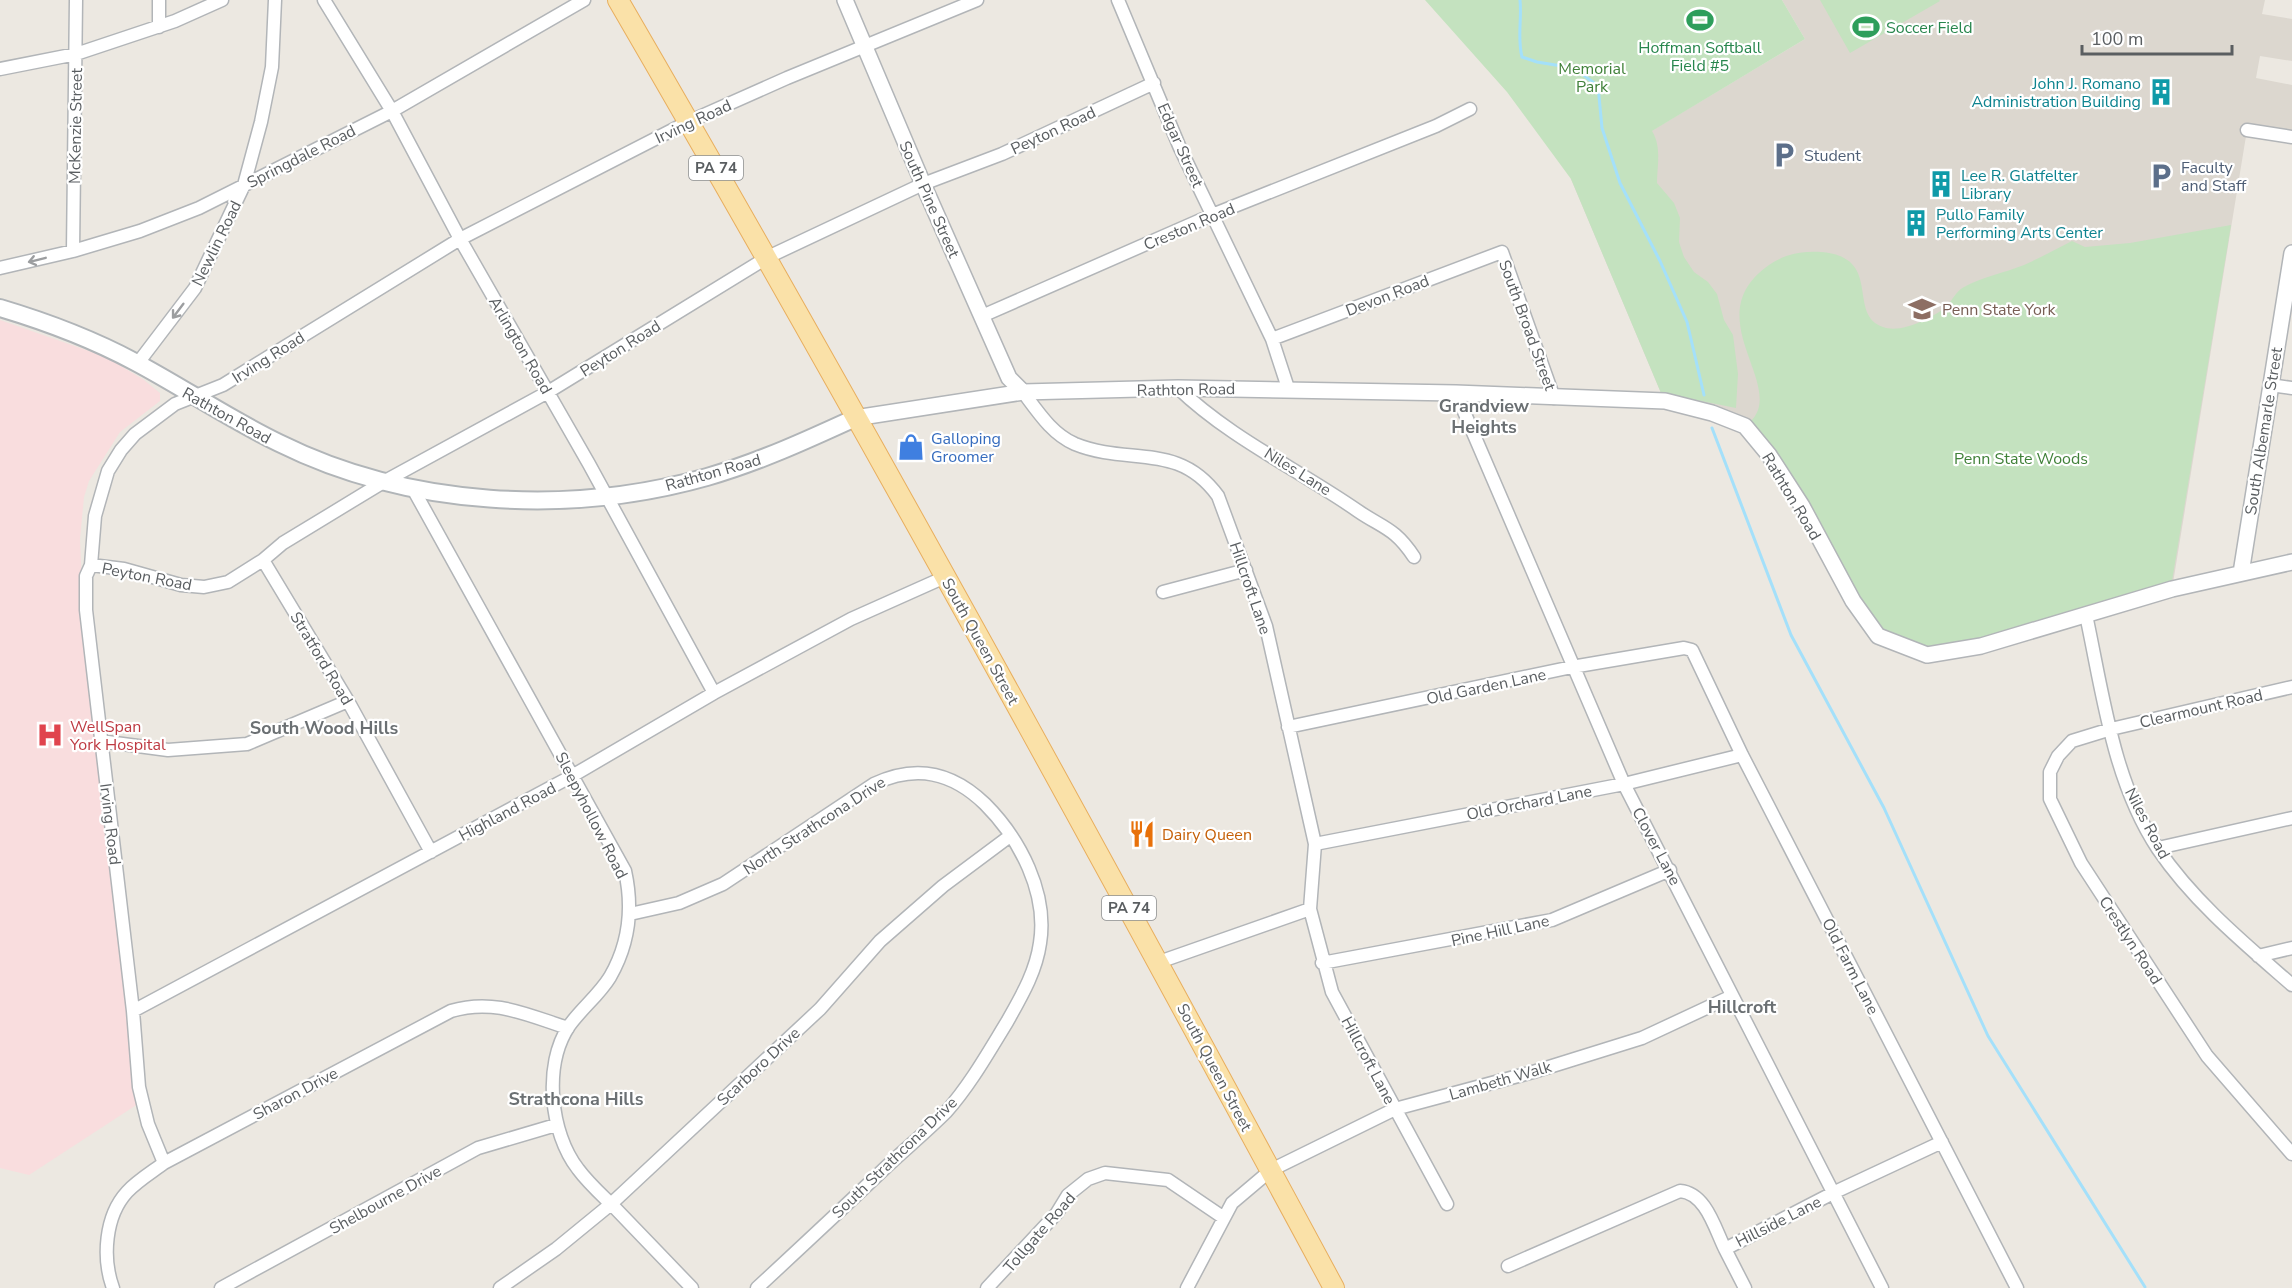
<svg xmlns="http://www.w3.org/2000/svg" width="2292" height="1288" viewBox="0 0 2292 1288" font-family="'Nunito Sans',sans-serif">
  <rect width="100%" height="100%" fill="#ece8e1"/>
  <path fill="#dcd7cf" d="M 1782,0 L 2265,0 L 2262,14 L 2292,19 L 2292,61 L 2260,56 L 2256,78 L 2292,85 L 2292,137 L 2247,130 L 2172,589 L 1752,421 L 1661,393 L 1571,179 L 1805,39 Z"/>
  <path fill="#f9ddde" d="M 0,320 L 106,357 L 144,380 L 160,393 L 160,401 L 120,432 L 89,481 L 84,497 L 80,539 L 83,610 L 144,1100 L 29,1175 L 0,1168 Z"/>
  <path fill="#c4e2bf" d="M 1425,0 L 1782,0 L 1805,39 L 1652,131 C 1662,147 1657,166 1657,183 L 1674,203 L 1680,218 L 1679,242 L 1684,257 L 1694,272 L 1708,282 L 1717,294 L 1724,320 L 1733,335 L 1738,374 L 1736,408 L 1661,393 L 1571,179 L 1507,92 Z
    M 1820,0 L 1939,0 L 1940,1 L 1850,53 Z
    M 2231,225 L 2171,587 L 1927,655 L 1878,636 L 1745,426 C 1796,391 1692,319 1769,265 C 1785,254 1801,251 1821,252 C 1884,257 1846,314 1883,327 C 1901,334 1932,318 1946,307 C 1952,301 1956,291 1964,287 C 1982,277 2004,273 2024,265 C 2040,258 2056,249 2072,241 L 2085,247 L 2130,243 Z"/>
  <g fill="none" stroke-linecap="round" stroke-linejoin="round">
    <path stroke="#a4e0fa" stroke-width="3" d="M 1520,0 C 1522,20 1517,38 1522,57 L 1537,62 L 1574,68 L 1598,86 L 1602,128 L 1620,183 L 1660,261 L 1687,322 L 1704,395
      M 1712,428 L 1791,635 L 1884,808 L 1988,1036 L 2145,1287"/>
    <defs>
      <path id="minor" d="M 159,0 L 159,27
        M 324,0 L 392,111 L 460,239 L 589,464 L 714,693
        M 1118,0 L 1180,148 L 1272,339 L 1288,388
        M 0,69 L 76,54 L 175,21 L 222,0
        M 2247,130 L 2292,137
        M 73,251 L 76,0
        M 0,268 L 73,251 L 140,231 L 199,208 L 392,111 L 584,0
        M 982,316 L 1212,215 L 1436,126 L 1470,109
        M 1272,339 L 1502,252 L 1554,398
        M 138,363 L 195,288 L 244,185 L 261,122 L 272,67 L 275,0
        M 2270,385 L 2292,388
        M 1178,388 C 1230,438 1299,470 1358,511 C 1383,528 1395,528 1414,557
        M 1023,392 C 1038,412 1052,434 1075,444 C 1129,466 1178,441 1218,496 L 1266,626 L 1315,844 L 1310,909 L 1332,992 L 1447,1204
        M 1456,393 L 1624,784 L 1882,1288
        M 412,487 L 625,871 C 633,907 629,944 610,977 C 599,995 581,1009 569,1026 C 543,1065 550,1133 578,1169 C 589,1184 603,1196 616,1209 C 641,1235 667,1262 692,1288
        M 263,560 L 348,701 L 431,852
        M 91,565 L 124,569 L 181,585 L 204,587 L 228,582 L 263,560 L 283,543 L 385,481 L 548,392 L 768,257 L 923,184 L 1002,154 L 1154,83
        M 1163,592 L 1246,570
        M 2086,615 C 2103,694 2113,781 2158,849 C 2193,901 2245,944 2292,985
        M 2292,687 L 2111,729 L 2072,741 L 2058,756 L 2050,772 L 2050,799 L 2081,863 L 2207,1056 L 2292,1154
        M 1288,727 L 1572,667 L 1684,648 L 1692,650 L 1742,755 L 2017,1288
        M 100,741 L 168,750 L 247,744 L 348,701
        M 1315,844 L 1624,784 L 1742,755
        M 2158,848 L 2292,818
        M 630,914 L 679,903 L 723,884 L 874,784 C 916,764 952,772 985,804 C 1020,839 1048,893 1040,943 C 1036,972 1021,997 1007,1022 C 988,1053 970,1085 946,1112 C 926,1132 903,1151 883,1170 C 841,1210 799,1249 757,1288
        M 2258,956 L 2292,948
        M 1159,962 L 1310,909
        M 1322,963 L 1552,920 L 1670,870
        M 133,1011 L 572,776 L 714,693 L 851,619 L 945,577
        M 164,1163 L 148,1124 L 139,1087 L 133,1011 L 86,610 L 86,576 L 91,565 L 95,516 L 108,471 L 121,450 L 135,434 L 175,404 L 223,385 L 460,239 L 688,122 L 787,78 L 977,0
        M 1725,1249 L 1745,1288
        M 1508,1266 L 1680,1191 C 1706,1193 1715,1229 1725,1249 L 1835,1192 L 1942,1142
        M 113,1288 C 102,1258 105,1216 127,1192 C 137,1181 152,1172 164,1163 L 451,1011 C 494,998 527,1015 568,1028
        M 221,1288 L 478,1148 L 556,1125
        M 500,1288 L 556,1249 L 611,1204 L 820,1009 L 880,941 L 943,886 L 1010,836
        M 987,1288 L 1057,1213 L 1068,1195 L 1088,1179 L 1105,1173 L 1168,1180 L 1224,1218
        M 1187,1288 L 1232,1203 L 1271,1170 L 1395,1109 L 1533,1072 L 1642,1038 L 1732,996"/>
      <path id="tertiary" d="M 845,0 L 923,184 L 1009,378 L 1023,392
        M 855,418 L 1023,392 L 1178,388 L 1456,393 L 1665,401 L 1712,413 L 1745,426 L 1769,455 L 1802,506 L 1853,601 L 1878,636 L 1927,655 L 1981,646 L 2172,589 L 2292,562
        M 2241,573 L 2292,253"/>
      <path id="secondary" d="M 0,308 C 47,322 92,339 135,362 C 184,388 229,419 279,443 C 408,507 569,516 707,477 C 759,462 807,440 855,418"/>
      <path id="primary" d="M 618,0 C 865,425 1101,856 1334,1288"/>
    </defs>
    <use href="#minor" stroke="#b2b5b8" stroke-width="15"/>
    <use href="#tertiary" stroke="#b2b5b8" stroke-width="18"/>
    <use href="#secondary" stroke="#b1b5b8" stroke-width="20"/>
    <use href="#primary" stroke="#e8ae5e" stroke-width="22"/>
    <use href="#minor" stroke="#fff" stroke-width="12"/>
    <use href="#tertiary" stroke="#fff" stroke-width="15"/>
    <use href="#secondary" stroke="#fff" stroke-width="16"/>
    <use href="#primary" stroke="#fae1a8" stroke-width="20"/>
  </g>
  <defs><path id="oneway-shaft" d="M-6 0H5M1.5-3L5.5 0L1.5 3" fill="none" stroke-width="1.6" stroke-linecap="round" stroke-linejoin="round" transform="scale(1.5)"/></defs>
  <g stroke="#9c9ea0">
    <use href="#oneway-shaft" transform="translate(37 260) rotate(166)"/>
    <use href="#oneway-shaft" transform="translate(178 311) rotate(127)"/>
  </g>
  <defs>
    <symbol id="stadium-bare" viewBox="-9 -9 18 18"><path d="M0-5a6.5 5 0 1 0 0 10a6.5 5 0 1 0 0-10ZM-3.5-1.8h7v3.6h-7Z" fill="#2e9e5b" stroke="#fff" stroke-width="2.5" paint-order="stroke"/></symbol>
    <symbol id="building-bare" viewBox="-9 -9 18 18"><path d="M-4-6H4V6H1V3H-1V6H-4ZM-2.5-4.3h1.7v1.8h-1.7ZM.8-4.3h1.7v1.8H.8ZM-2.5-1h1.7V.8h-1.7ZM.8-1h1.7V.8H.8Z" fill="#0f9aa8" stroke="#fff" stroke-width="2.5" paint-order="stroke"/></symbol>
    <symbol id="parking-bare" viewBox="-9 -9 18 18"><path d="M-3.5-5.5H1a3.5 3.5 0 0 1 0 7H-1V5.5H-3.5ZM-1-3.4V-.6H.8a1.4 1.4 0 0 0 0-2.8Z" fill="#5c6f8a" stroke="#fff" stroke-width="2.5" paint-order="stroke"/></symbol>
    <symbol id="university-bare" viewBox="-9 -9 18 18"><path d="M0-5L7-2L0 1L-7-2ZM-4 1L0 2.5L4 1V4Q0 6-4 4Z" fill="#8d6e63" stroke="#fff" stroke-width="2.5" paint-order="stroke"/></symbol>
    <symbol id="shop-bare" viewBox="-9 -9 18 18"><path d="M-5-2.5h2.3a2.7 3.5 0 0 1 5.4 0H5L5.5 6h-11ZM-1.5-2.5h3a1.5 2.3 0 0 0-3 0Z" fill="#3f7fe0" stroke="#fff" stroke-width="2.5" paint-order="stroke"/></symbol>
    <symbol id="hospital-bare" viewBox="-9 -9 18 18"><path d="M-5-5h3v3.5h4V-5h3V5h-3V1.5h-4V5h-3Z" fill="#e0444e" stroke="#fff" stroke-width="2.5" paint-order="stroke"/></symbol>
    <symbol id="restaurant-bare" viewBox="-9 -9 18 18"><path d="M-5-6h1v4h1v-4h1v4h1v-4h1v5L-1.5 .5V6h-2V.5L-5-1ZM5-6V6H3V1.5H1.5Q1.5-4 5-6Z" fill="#e8710a" stroke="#fff" stroke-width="2.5" paint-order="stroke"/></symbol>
  </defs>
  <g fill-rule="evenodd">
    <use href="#stadium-bare" x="1681" y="1" width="38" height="38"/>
    <use href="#stadium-bare" x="1847" y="8" width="38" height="38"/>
    <use href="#building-bare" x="2142" y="73" width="38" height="38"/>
    <use href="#parking-bare" x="1765" y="136" width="38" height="38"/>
    <use href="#parking-bare" x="2142" y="157" width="38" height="38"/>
    <use href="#building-bare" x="1922" y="165" width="38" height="38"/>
    <use href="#building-bare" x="1897" y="204" width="38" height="38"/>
    <use href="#university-bare" x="1903" y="290" width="38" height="38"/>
    <use href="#shop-bare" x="892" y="428" width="38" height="38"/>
    <use href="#hospital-bare" x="31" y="716" width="38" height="38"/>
    <use href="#restaurant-bare" x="1123" y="815" width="38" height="38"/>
  </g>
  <g text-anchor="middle" stroke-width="4.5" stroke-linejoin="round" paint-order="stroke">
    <g fill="#fff" stroke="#8c8e90" stroke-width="1.5">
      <rect x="689" y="156" width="54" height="24" rx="4.5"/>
      <rect x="1102" y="896" width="54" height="24" rx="4.5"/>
    </g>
    <g font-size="15" font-weight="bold" fill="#5a5e61">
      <text x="716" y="173">PA 74</text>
      <text x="1129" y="913">PA 74</text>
    </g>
    <g font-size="16" fill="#27864d" stroke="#fff" text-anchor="start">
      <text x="1886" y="33">Soccer Field</text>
      <text x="1700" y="53" text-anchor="middle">Hoffman Softball<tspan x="1700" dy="18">Field #5</tspan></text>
    </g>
    <g font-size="16" fill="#408139" stroke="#fff">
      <text x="1592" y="74">Memorial<tspan x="1592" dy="18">Park</tspan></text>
      <text x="2021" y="464">Penn State Woods</text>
    </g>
    <g font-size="16" fill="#0d838f" stroke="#fff" text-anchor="start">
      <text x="2141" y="89" text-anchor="end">John J. Romano<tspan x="2141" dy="18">Administration Building</tspan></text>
      <text x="1961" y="181">Lee R. Glatfelter<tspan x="1961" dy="18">Library</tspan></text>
      <text x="1936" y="220">Pullo Family<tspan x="1936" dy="18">Performing Arts Center</tspan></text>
    </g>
    <g font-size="16" fill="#5a5e61" stroke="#fff">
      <text transform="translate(693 121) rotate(-25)" y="6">Irving Road</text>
      <text transform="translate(75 126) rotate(-89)" y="6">McKenzie Street</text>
      <text transform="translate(1053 130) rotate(-25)" y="6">Peyton Road</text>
      <text transform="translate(1181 145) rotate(66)" y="6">Edgar Street</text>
      <text transform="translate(301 156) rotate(-27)" y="6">Springdale Road</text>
      <text transform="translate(930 199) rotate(66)" y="6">South Pine Street</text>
      <text transform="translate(1189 226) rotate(-23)" y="6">Creston Road</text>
      <text transform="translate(216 243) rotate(-64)" y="6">Newlin Road</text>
      <text transform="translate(1387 295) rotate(-21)" y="6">Devon Road</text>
      <text transform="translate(1528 325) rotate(70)" y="6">South Broad Street</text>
      <text transform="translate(521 345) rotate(60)" y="6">Arlington Road</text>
      <text transform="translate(620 348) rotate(-32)" y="6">Peyton Road</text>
      <text transform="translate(268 357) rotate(-32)" y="6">Irving Road</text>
      <text transform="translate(1186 389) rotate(-1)" y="6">Rathton Road</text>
      <text transform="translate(227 415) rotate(29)" y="6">Rathton Road</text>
      <text transform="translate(2263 431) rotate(-81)" y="6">South Albemarle Street</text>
      <text transform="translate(1298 471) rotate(32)" y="6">Niles Lane</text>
      <text transform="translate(713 472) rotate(-16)" y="6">Rathton Road</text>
      <text transform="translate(1792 496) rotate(59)" y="6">Rathton Road</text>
      <text transform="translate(147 576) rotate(11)" y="6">Peyton Road</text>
      <text transform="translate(1251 588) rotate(71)" y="6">Hillcroft Lane</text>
      <text transform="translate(981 641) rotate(61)" y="6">South Queen Street</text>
      <text transform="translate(322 658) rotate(59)" y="6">Stratford Road</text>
      <text transform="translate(1486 686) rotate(-12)" y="6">Old Garden Lane</text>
      <text transform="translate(2201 708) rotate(-13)" y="6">Clearmount Road</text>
      <text transform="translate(1529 802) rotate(-11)" y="6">Old Orchard Lane</text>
      <text transform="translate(507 811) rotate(-28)" y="6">Highland Road</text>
      <text transform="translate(592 815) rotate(63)" y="6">Sleepyhollow Road</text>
      <text transform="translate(2148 823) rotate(62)" y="6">Niles Road</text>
      <text transform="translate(111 824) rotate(83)" y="6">Irving Road</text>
      <text transform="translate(814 825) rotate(-33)" y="6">North Strathcona Drive</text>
      <text transform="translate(1657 846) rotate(62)" y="6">Clover Lane</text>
      <text transform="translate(1500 930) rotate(-12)" y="6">Pine Hill Lane</text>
      <text transform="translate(2131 940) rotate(57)" y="6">Crestlyn Road</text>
      <text transform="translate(1851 966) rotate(63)" y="6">Old Farm Lane</text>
      <text transform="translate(1369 1060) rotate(62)" y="6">Hillcroft Lane</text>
      <text transform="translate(758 1066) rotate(-43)" y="6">Scarboro Drive</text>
      <text transform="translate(1215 1067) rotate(62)" y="6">South Queen Street</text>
      <text transform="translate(1500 1080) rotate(-16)" y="6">Lambeth Walk</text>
      <text transform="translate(295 1093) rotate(-28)" y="6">Sharon Drive</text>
      <text transform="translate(894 1157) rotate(-44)" y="6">South Strathcona Drive</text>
      <text transform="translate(385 1199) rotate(-29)" y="6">Shelbourne Drive</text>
      <text transform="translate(1778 1221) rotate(-27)" y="6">Hillside Lane</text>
      <text transform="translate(1039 1232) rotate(-49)" y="6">Tollgate Road</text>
    </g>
    <g font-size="16" fill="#4e5e75" stroke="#fff" text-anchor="start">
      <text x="1804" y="161">Student</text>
      <text x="2181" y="173">Faculty<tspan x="2181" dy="18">and Staff</tspan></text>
    </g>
    <g font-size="16" fill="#785e54" stroke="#fff" text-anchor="start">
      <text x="1942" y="315">Penn State York</text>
    </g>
    <g font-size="16" fill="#366cbe" stroke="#fff" text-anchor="start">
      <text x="931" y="444">Galloping<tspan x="931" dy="18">Groomer</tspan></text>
    </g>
    <g font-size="16" fill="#be3a42" stroke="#fff" text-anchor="start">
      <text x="70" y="732">WellSpan<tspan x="70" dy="18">York Hospital</tspan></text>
    </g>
    <g font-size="16" fill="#c56008" stroke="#fff" text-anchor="start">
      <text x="1162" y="840">Dairy Queen</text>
    </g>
    <g font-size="18" font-weight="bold" fill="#6b7073" stroke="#fff">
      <text x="1484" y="412">Grandview<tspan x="1484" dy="21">Heights</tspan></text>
      <text x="324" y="734">South Wood Hills</text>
      <text x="1742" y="1013">Hillcroft</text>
      <text x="576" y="1105">Strathcona Hills</text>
    </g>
  </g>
  <path d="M2082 45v9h150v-9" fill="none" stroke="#5a5e61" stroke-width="3"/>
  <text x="2091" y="45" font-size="18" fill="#5a5e61" stroke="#ffffff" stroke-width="4.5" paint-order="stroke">100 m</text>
</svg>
